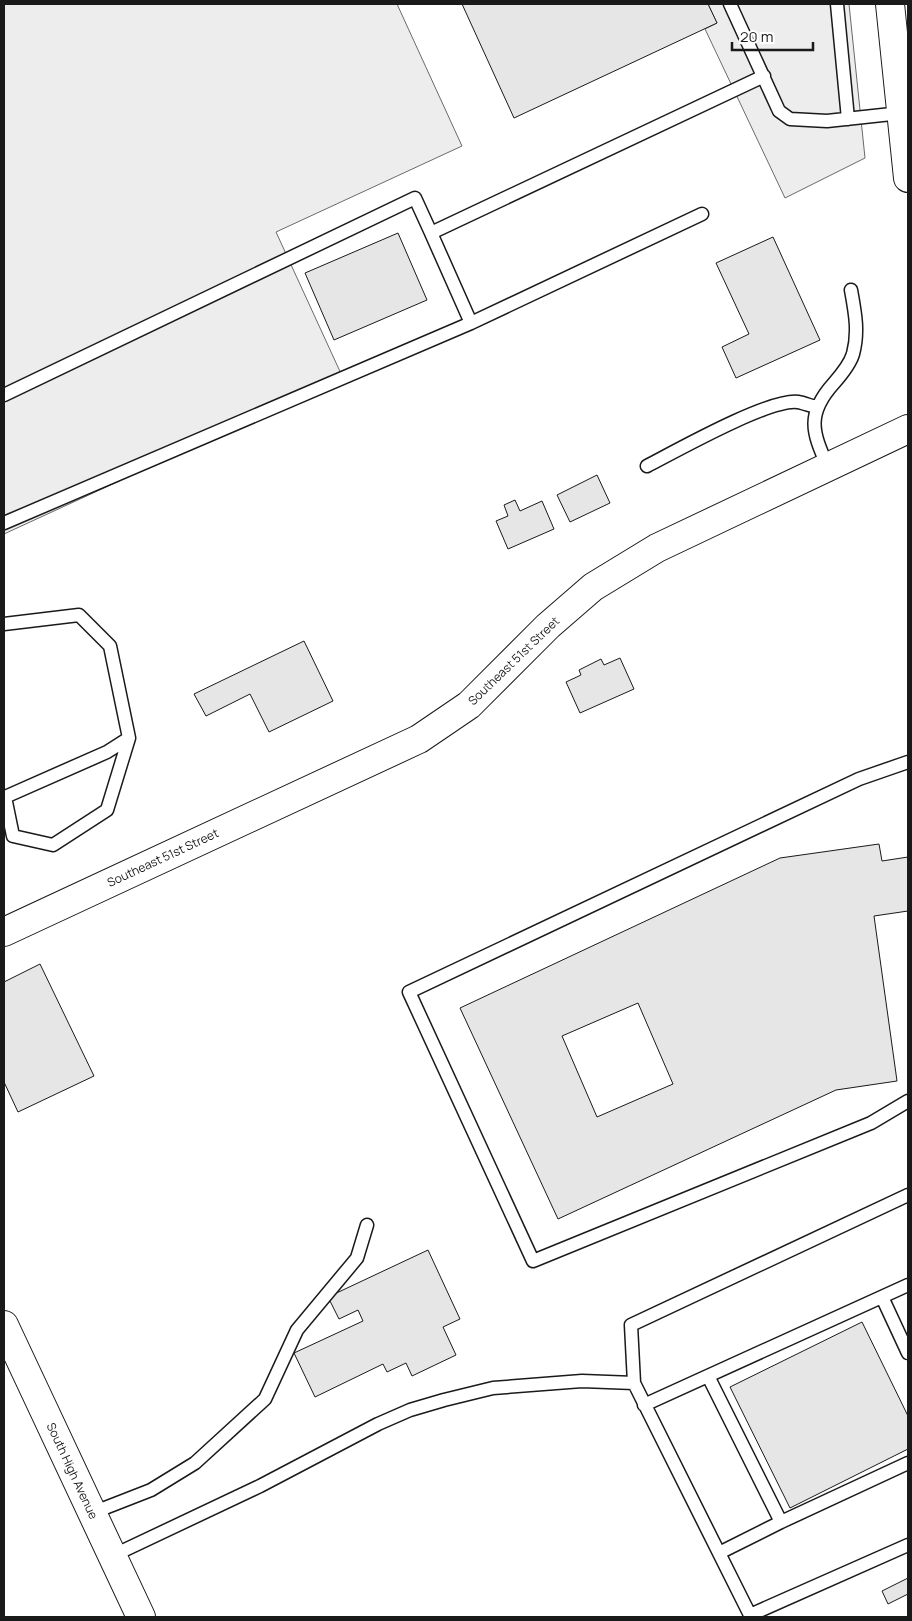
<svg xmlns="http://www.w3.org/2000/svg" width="912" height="1621" viewBox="0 0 912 1621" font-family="Manrope,sans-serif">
  <rect width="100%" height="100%" fill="#fff"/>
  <path fill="#ededed" stroke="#6a6a6a" d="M 4,4 L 397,4 L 462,146 L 276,232 L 343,378 L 4,534 Z
    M 708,4 L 849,4 L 865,158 L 785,198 L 705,29 L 717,23 Z"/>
  <path fill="#e6e6e6" stroke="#1a1a1a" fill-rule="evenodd" d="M 462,4 L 708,4 L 717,23 L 514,118 Z
    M 398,233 L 427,300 L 334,340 L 305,273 Z
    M 773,237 L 820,340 L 736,378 L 722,347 L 749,334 L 716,263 Z
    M 597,475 L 610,503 L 570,522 L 557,495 Z
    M 515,500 L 520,511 L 542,501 L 554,529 L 508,549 L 496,521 L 508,516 L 504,505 Z
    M 304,641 L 333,701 L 269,732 L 250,694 L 206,716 L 194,694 Z
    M 620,658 L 634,689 L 580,713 L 566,682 L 581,675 L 579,670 L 601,659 L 604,665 Z
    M 879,844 L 882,861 L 908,857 L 908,911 L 874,916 L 897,1081 L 836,1090 L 558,1219 L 460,1008 L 780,858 ZM 638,1003 L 673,1084 L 597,1117 L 562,1036 Z
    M 40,964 L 94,1076 L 18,1112 L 4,1082 L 4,982 Z
    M 428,1250 L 460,1319 L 443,1327 L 456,1355 L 412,1376 L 406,1363 L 387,1372 L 383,1364 L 315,1397 L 294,1353 L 363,1321 L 358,1310 L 339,1319 L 328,1297 Z
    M 862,1322 L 908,1416 L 908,1449 L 790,1508 L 730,1387 Z
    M 908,1578 L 908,1594 L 888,1604 L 882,1591 Z"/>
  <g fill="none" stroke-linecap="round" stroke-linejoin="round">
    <defs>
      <path id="lane" d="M 730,4 L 779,111 L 790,119 L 827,121 L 901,113
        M 837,4 L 848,119
        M 702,214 L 471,323 L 431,233 L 764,76
        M 4,395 L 415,198 L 431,233
        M 647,466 C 676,451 770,398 798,402 C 804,403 811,406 816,407
        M 828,467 C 812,432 806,414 834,383 C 841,375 850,364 853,354 C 859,332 855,312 851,290
        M 4,523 L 471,323
        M 4,624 L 79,615 L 110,646 L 129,738 L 107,810 L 53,845 L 13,836 L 5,797 L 107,752 L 129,738
        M 908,762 L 859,779 L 409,992 L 533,1261 L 871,1123 L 908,1101
        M 908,1195 L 631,1325 L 634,1383 L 750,1615 L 908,1545
        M 882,1297 L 908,1353
        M 708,1376 L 781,1522 L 908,1463
        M 644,1405 L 908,1285
        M 92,1513 L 151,1490 L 195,1463 L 265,1399 L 297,1330 L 357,1258 L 367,1225
        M 719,1553 L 781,1522
        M 112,1556 L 260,1486 L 378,1424 L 410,1410 L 444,1400 L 493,1388 L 582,1381 L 634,1383"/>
      <path id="secondary" d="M 890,4 L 908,178
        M 4,932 L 419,739 L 469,705 L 548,626 L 593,587 L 657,548 L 908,429
        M 4,1325 L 141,1617"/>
    </defs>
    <use href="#lane" stroke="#1a1a1a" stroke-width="15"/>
    <use href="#secondary" stroke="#1a1a1a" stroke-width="30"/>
    <use href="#lane" stroke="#fff" stroke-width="12"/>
    <use href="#secondary" stroke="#fff" stroke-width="28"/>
  </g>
  <g text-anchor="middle" stroke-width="4" stroke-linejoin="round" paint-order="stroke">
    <g font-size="12" fill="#1a1a1a" stroke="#fff">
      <text transform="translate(514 661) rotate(-44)" y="4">Southeast 51st Street</text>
      <text transform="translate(163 858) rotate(-25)" y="4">Southeast 51st Street</text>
      <text transform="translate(72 1471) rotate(65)" y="4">South High Avenue</text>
    </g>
  </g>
  <rect width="912" height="1621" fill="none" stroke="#1a1a1a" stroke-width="10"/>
  <path d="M732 42v8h81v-8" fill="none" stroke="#1a1a1a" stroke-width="2.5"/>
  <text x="740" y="42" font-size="15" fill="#1a1a1a" stroke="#ffffff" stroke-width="4" paint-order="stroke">20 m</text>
</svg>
